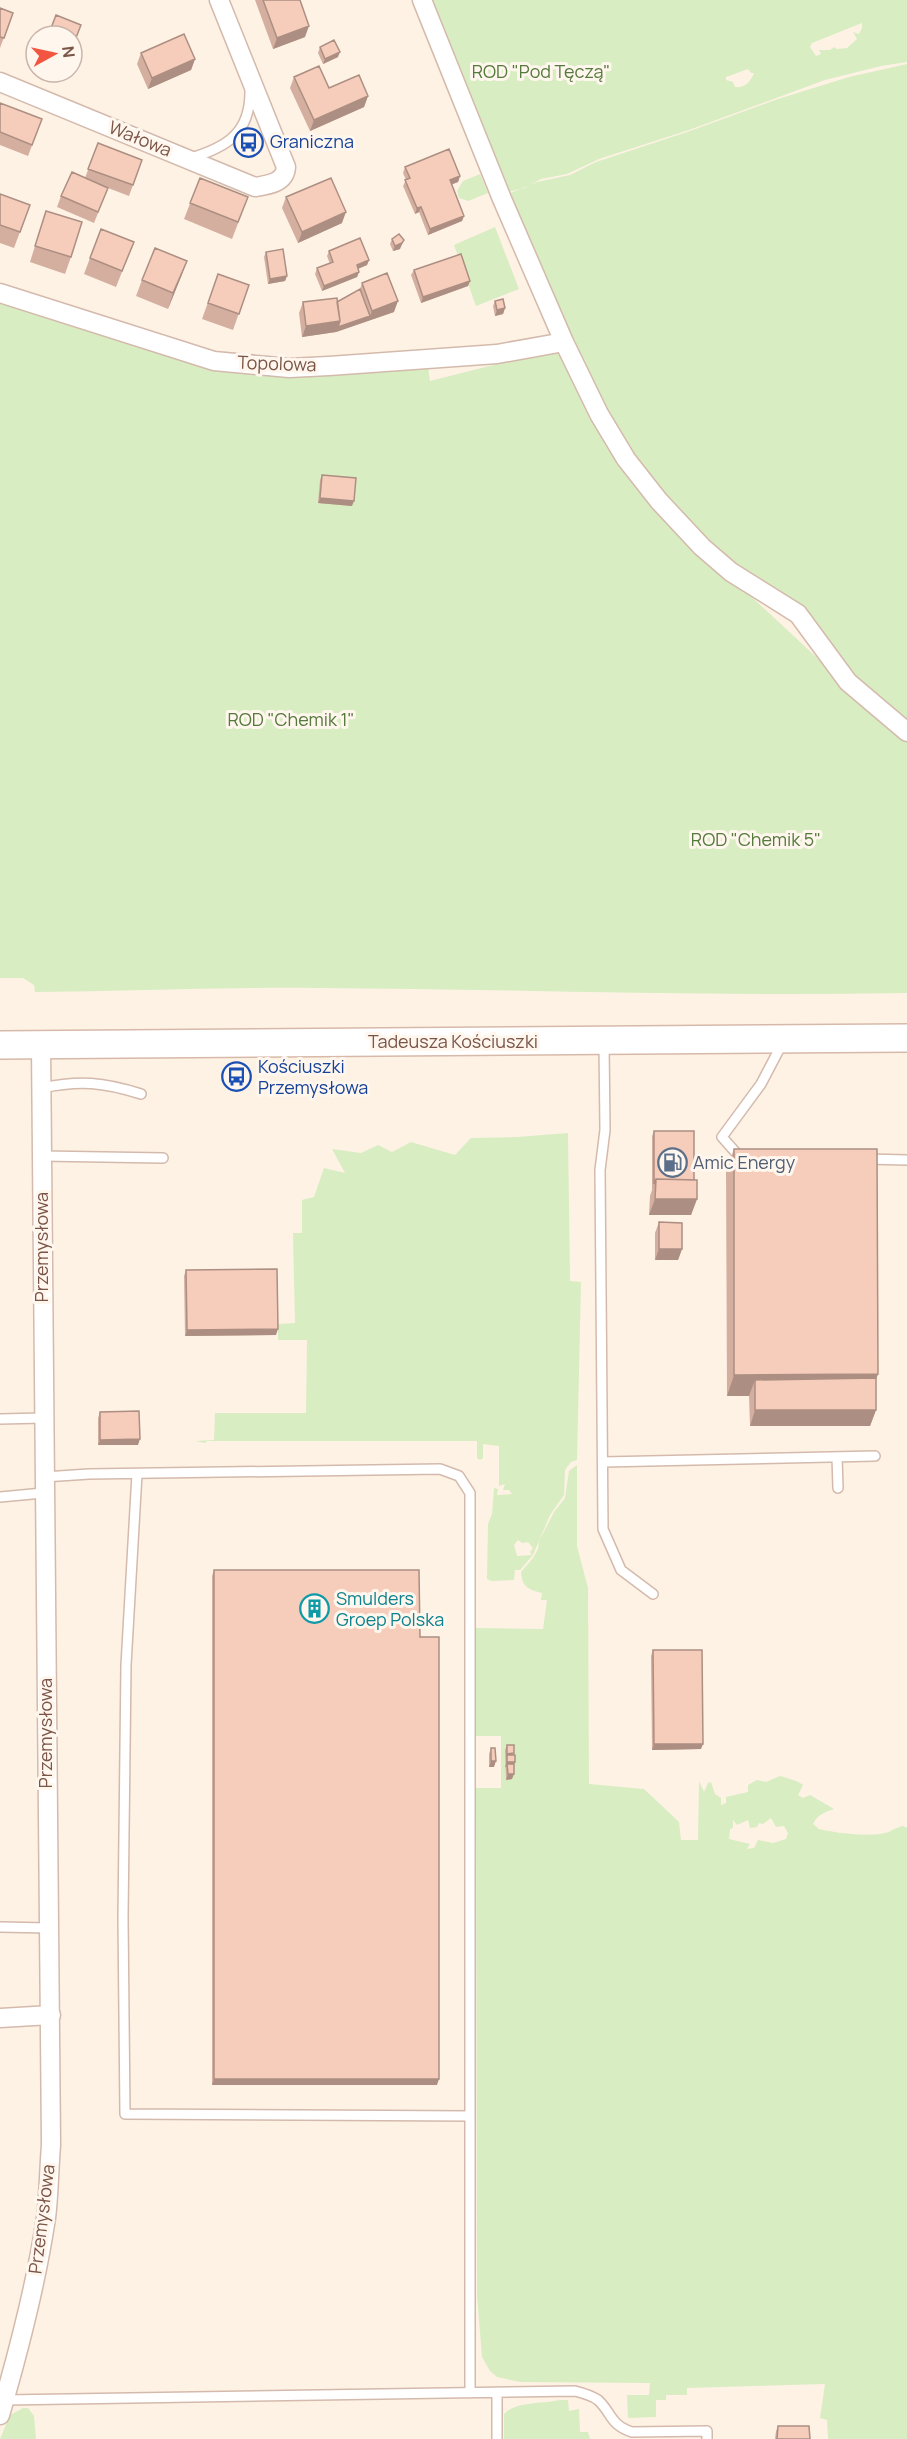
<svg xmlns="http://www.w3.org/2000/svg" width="907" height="2439" viewBox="0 0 907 2439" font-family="Manrope,sans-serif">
  <rect width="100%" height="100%" fill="#fef2e5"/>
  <path fill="#d8edc2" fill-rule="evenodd" d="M 432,0 L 907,0 L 907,62 L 881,66 L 825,80 L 689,130 L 599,159 L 567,174 L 541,179 L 524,188 L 508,192 ZM 862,23 L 862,28 L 859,34 L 853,32 L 857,39 L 847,48 L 837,49 L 834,47 L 830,50 L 819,50 L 821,54 L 816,56 L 810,47 L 812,43 ZM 748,69 L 751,73 L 754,73 C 750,83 744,88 735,87 L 733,82 L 726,80 L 726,77 Z
    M 907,64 L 907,727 L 874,700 L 830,650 L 728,563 L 633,464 L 568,333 L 563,318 L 508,194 L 537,182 L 570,175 L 596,162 L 690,131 L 778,99 L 849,77 Z
    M 480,174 L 488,193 L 468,201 L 459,198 L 457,191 L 463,181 Z
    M 495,227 L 519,289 L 476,306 L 454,245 Z
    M 0,293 L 245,364 L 426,353 L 430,381 L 564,347 L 599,414 L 727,574 L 843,682 L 907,735 L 907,993 C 710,997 513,989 316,988 C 223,987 129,991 35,992 L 34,985 L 23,978 L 0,978 Z
    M 568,1133 L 570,1281 L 581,1282 L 577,1460 L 571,1462 L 565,1470 L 564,1495 L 550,1515 L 533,1555 L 520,1570 L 515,1570 L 514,1580 L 491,1581 L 487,1579 L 488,1524 L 492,1514 L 494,1488 L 498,1489 L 497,1495 L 512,1494 L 509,1490 L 503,1490 L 505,1484 L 499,1486 L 499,1446 L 483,1444 L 483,1458 L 480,1460 L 477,1458 L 477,1441 L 207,1441 L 205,1443 L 195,1441 L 214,1440 L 215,1413 L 306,1413 L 307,1340 L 278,1340 L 278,1324 L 295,1323 L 293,1233 L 302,1233 L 302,1200 L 314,1197 L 324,1168 L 345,1173 L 332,1149 L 361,1153 L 378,1145 L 392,1152 L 411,1142 L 455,1155 L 471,1138 L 517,1137 ZM 518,1540 L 522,1543 L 528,1542 L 533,1548 L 530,1552 L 532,1555 L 517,1556 L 514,1545 Z
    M 577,1465 L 577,1546 L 588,1588 L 589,1784 L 644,1789 L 679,1822 L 681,1840 L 698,1840 L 699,1781 L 704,1792 L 708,1783 L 711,1782 L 715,1794 L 721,1798 L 721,1805 L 726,1803 L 726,1797 L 748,1792 L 748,1785 L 757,1780 L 766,1782 L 780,1776 C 786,1778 799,1781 803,1785 L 798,1795 L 803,1798 L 810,1795 L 834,1809 C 825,1812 817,1815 813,1824 L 819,1829 C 835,1833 869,1837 885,1833 C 891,1832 896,1827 903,1826 L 907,1828 L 907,2439 L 828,2439 L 827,2420 L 820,2418 L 825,2384 L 687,2388 L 687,2395 L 666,2395 L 666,2400 L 656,2400 L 656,2417 L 628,2418 L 627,2395 L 649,2395 L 650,2383 L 520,2382 L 497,2377 L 490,2371 L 482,2357 L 477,2295 L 476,1788 L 501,1788 L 501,1736 L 476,1736 L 476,1628 L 543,1629 L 547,1600 L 541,1600 L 542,1593 C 529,1590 522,1587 521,1572 L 533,1558 L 538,1549 L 539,1541 L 554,1512 L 565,1498 L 569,1471 ZM 771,1818 L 776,1827 L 784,1826 L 788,1833 L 786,1839 L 773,1843 L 758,1840 L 754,1848 L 747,1849 L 750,1844 L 729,1839 L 730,1829 L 733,1828 L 733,1820 L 737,1825 L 748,1820 L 750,1828 L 757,1827 L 759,1823 L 763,1824 Z
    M 560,2400 L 568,2400 L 569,2411 L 579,2409 L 580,2432 L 588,2432 L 590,2439 L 504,2439 L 504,2414 C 516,2401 544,2404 560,2400 Z
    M 23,2408 L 28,2408 L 34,2416 L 36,2439 L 0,2439 L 10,2415 Z"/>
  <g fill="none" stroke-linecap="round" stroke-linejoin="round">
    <defs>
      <path id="lane" d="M 191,158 C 227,147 250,133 250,92
        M 604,1044 L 605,1130 L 600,1170 L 603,1529 L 621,1570 L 653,1594
        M 41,1088 C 80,1080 103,1082 141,1094
        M 42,1156 L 163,1158
        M 743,1156 L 738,1155 L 722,1137 L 761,1084 L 783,1042
        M 867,1159 L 907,1160
        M 0,1419 L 43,1418
        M 837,1457 L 838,1488
        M 603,1462 L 875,1456
        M 44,1477 L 89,1474 L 440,1469 L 459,1476 L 470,1493 L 470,2116 L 125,2114 L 123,1918 L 126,1665 L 137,1474
        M 0,1497 L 43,1493
        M 0,1927 L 49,1928
        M 470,2393 L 470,2116
        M 5,2400 L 575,2391 C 583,2393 591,2395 598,2400 C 612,2413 610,2425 632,2432 L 707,2431 L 707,2439
        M 497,2439 L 497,2392"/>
      <path id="street" d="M 422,0 L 502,199 L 564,342 L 599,414 L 626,459 L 659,501 L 702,547 L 731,572 L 798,614 L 848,682 L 907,732
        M 0,82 L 255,187 C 268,185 285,183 286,167 L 219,0
        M 0,293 L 214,361 L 289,368 L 329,366 L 497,354 L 564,342
        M 0,2018 L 51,2015
        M 0,2415 C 19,2350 36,2285 46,2218 C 49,2194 49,2169 51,2145 L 41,1045"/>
      <path id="secondary" d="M 0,1045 L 907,1038"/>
    </defs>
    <use href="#lane" stroke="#d4baac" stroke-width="12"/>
    <use href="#street" stroke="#d4baac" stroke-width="21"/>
    <use href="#secondary" stroke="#d7b9a9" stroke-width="30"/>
    <use href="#lane" stroke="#fff" stroke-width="9"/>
    <use href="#street" stroke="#fff" stroke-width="18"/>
    <use href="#secondary" stroke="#fff" stroke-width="27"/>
  </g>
  <path fill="#d4afa0" d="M 255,0 L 300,0 L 305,37 L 273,49 Z
    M 0,8 L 13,13 L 0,48 Z
    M 320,47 L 338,57 L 323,64 L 318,53 Z
    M 141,53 L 195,59 L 191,70 L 148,89 L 137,64 Z
    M 294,77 L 329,88 L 368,96 L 364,107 L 310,131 L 290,88 Z
    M 0,103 L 42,119 L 28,156 L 0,145 Z
    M 98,143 L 142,160 L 129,196 L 108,188 L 94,223 L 57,207 L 61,196 L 85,178 Z
    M 405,167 L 460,176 L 458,182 L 452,184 L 464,216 L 462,221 L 428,235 L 419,212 L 415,214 L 403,186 L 406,180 L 403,173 Z
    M 200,178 L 242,213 L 232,239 L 184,219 Z
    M 0,194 L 30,205 L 14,248 L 0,243 Z
    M 286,197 L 342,223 L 298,243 L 282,208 Z
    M 46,211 L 71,257 L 65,274 L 30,262 Z
    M 392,239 L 400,249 L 393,251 L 390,244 Z
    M 134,242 L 116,287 L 84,274 L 90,258 Z
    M 329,251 L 369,260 L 367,265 L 358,269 L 359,272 L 357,277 L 322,291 L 315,274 L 317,268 L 330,264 L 327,256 Z
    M 266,252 L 287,276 L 285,281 L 268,284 L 264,257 Z
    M 187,261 L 168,309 L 136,296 L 142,280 Z
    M 414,270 L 470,281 L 468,286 L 421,303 L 411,275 Z
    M 218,274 L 249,285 L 233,330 L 202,319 Z
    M 362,283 L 394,312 L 336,332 L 302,337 L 299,313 L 303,302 L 337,302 L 360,289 Z
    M 495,301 L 505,308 L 503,314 L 495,316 L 493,306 Z
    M 322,475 L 352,506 L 318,503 L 320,480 Z
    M 654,1131 L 694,1180 L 697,1199 L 691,1215 L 649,1215 L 650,1196 L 652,1190 L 652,1136 Z
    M 734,1149 L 878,1374 L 876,1379 L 876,1410 L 870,1426 L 750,1426 L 749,1396 L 727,1396 L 726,1170 Z
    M 659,1222 L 682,1249 L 678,1260 L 655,1260 L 655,1233 Z
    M 186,1270 L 276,1335 L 185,1336 L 184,1276 Z
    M 100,1412 L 138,1445 L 98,1445 L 98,1418 Z
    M 214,1570 L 437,2085 L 212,2085 L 212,1576 Z
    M 653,1650 L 701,1749 L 652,1750 L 651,1656 Z
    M 507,1745 L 514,1753 L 514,1765 L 512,1779 L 506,1780 L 505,1750 Z
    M 491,1748 L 494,1767 L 489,1767 L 489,1754 Z
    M 778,2426 L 810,2439 L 775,2439 L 776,2431 Z"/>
  <path fill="#ac8f82" d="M 309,26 L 305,37 L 273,49 L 277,38 Z
    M 340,52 L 338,57 L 323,64 L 325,59 Z
    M 195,59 L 191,70 L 148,89 L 152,78 Z
    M 368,96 L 364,107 L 310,131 L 314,120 Z
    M 460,176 L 458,182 L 448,186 L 450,180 Z
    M 421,207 L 419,212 L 415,214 L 417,208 Z
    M 346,212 L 342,223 L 298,243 L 302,232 Z
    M 464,216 L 462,221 L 428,235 L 430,229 Z
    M 404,240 L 400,249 L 393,251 L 395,246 Z
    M 369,260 L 367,265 L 355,270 L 357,265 Z
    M 187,261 L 181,277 L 168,309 L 173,293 Z
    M 359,272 L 357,277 L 322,291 L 324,286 Z
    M 287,276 L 285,281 L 268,284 L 270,279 Z
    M 470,281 L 468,286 L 421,303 L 423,297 Z
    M 398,301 L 394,312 L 336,332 L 338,327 L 370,316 L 372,311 Z
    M 505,308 L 503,314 L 495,316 L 497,310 Z
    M 340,321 L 336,332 L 302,337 L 306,326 Z
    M 320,498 L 354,501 L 352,506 L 318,503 Z
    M 655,1199 L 697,1199 L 691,1215 L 649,1215 Z
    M 659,1249 L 682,1249 L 678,1260 L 655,1260 Z
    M 278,1329 L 276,1335 L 185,1336 L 187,1330 Z
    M 878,1374 L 870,1395 L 755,1380 L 749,1396 L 727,1396 L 734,1375 Z
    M 755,1410 L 876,1410 L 870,1426 L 750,1426 Z
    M 140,1439 L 138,1445 L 98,1445 L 100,1440 Z
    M 654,1744 L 703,1744 L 701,1749 L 652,1750 Z
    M 491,1761 L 496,1761 L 494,1767 L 489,1767 Z
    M 507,1762 L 515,1762 L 513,1767 L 507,1764 L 506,1767 L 505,1767 Z
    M 508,1774 L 514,1774 L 512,1779 L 506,1780 Z
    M 214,2079 L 439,2079 L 437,2085 L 212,2085 Z"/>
  <path fill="#f6ccba" stroke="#ac8f82" stroke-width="1.5" d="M 263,0 L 300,0 L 309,26 L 277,38 Z
    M 0,8 L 13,13 L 4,38 L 0,37 Z
    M 56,15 L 81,25 L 72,48 L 72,36 L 48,36 Z
    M 184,34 L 195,59 L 152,78 L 141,53 Z
    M 334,40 L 340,52 L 325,59 L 320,47 Z
    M 319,66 L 329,88 L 359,75 L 368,96 L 314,120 L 294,77 Z
    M 0,103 L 42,119 L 32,145 L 0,132 Z
    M 98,143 L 142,160 L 133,185 L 88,169 Z
    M 449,149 L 460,176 L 450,180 L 464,216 L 430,229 L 421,207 L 417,208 L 405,180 L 410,178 L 405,167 Z
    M 72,172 L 108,188 L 98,212 L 61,196 Z
    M 200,178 L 248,197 L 238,222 L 190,203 Z
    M 331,178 L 346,212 L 302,232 L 286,197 Z
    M 0,194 L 30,205 L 20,232 L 0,225 Z
    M 46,211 L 82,222 L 71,257 L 35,246 Z
    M 101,229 L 134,242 L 122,271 L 90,258 Z
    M 399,234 L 404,240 L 402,243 L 395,246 L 392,239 Z
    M 360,238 L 369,260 L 357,265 L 359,272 L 324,286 L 317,268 L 333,262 L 329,251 Z
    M 155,248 L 187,261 L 173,293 L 142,280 Z
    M 283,249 L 287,276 L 270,279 L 266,252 Z
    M 461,254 L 470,281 L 423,297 L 414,270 Z
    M 387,273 L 398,301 L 372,311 L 362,283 Z
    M 218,274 L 249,285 L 239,314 L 208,303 Z
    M 360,289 L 370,316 L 338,327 L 340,321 L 337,302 Z
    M 337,298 L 340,321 L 306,326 L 303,302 Z
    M 503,299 L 505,308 L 497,310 L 495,301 Z
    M 322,475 L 356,478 L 354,501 L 320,498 Z
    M 654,1131 L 694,1131 L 694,1180 L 656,1179 L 654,1184 Z
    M 734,1149 L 877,1149 L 878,1374 L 734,1375 Z
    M 656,1179 L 697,1180 L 697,1199 L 655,1199 Z
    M 659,1222 L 682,1223 L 682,1249 L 659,1249 Z
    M 277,1269 L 278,1329 L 187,1330 L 186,1270 Z
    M 876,1378 L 876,1410 L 755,1410 L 755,1380 Z
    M 139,1411 L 140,1439 L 100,1440 L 100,1412 Z
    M 214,1570 L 419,1570 L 420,1637 L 439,1637 L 439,2079 L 214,2079 Z
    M 653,1650 L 702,1650 L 703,1744 L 654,1744 Z
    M 507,1745 L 514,1745 L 514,1753 L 507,1754 Z
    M 491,1748 L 495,1748 L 496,1761 L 491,1761 Z
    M 507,1755 L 515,1755 L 515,1762 L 507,1762 Z
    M 507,1764 L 514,1764 L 514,1774 L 508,1774 Z
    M 778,2426 L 809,2426 L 810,2439 L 777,2439 Z"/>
  <defs>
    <symbol id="bus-ring" viewBox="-11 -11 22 22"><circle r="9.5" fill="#fff6ed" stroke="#1a4fb4" stroke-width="1.5"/><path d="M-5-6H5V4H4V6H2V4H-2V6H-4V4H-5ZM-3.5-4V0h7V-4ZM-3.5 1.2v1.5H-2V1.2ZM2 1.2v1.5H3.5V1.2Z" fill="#1a4fb4"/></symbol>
    <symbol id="fuel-ring" viewBox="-11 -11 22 22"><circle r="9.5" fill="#fff6ed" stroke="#5c6f8a" stroke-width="1.5"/><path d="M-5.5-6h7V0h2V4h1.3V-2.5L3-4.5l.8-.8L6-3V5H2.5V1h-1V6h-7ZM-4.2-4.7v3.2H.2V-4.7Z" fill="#5c6f8a"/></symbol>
    <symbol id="building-ring" viewBox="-11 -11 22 22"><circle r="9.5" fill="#fff6ed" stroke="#0f9aa8" stroke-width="1.5"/><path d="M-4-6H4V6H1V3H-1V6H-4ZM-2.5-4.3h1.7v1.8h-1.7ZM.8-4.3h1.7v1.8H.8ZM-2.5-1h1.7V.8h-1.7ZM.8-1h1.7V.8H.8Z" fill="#0f9aa8"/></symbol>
  </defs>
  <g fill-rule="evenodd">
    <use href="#bus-ring" x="232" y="126" width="33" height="33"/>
    <use href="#bus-ring" x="220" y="1060" width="33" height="33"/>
    <use href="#fuel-ring" x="656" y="1146" width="33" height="33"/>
    <use href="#building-ring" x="298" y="1592" width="33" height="33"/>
  </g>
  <g text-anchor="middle" stroke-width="6" stroke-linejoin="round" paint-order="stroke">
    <g font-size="18" fill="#547a3c" stroke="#fff6ed">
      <text x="541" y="78">ROD "Pod Tęczą"</text>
      <text x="291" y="726">ROD "Chemik 1"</text>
      <text x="756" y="846">ROD "Chemik 5"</text>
    </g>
    <g font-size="18" fill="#7a5447" stroke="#fff6ed">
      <text transform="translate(140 139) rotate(22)" y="6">Wałowa</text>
      <text transform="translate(277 364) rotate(2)" y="6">Topolowa</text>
      <text x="453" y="1048">Tadeusza Kościuszki</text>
      <text transform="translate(42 1247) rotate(-90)" y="6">Przemysłowa</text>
      <text transform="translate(46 1733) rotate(-90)" y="6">Przemysłowa</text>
      <text transform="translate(42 2219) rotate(-83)" y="6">Przemysłowa</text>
    </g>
    <g font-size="18" fill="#164399" stroke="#fff6ed" text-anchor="start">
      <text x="270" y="148">Graniczna</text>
      <text x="258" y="1073">Kościuszki<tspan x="258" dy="21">Przemysłowa</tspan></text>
    </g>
    <g font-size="18" fill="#4e5e75" stroke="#fff6ed" text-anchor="start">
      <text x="693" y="1169">Amic Energy</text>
    </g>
    <g font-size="18" fill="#0d838f" stroke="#fff6ed" text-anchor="start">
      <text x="336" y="1605">Smulders<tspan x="336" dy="21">Groep Polska</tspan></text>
    </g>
  </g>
  <g transform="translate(54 54) rotate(82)"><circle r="28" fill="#fff6ed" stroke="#cab5ab" stroke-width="1.5"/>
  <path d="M0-4.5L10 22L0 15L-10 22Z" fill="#f25640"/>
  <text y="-9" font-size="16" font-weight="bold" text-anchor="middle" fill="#7a5447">N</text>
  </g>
</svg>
